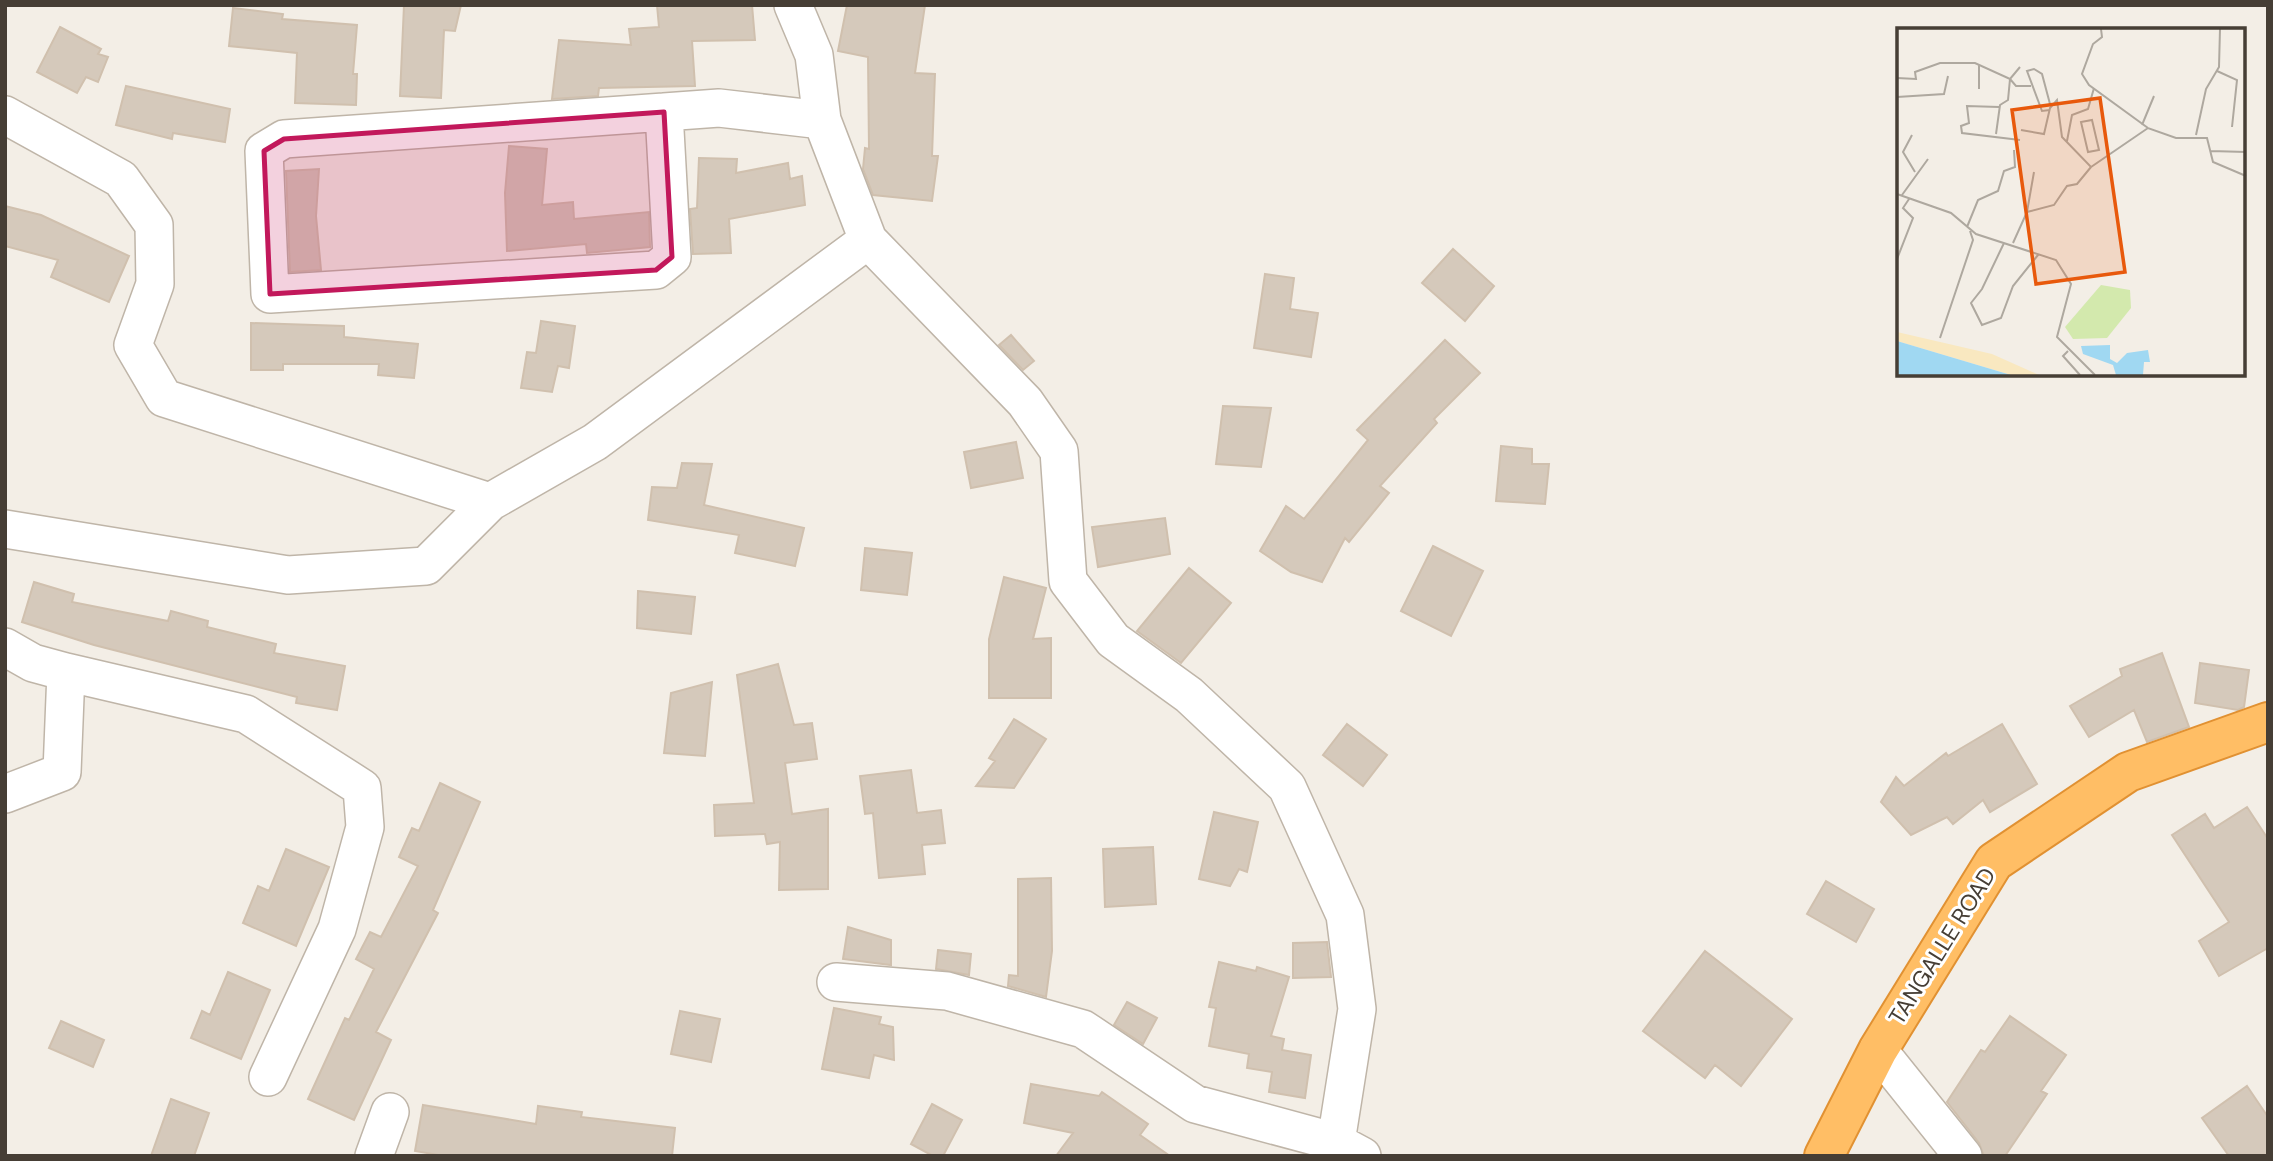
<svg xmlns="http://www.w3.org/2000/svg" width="2273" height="1161" viewBox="0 0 2273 1161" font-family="'DM Sans',sans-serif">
  <rect width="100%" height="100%" fill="#f3eee6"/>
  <path fill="#d5c9bb" stroke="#d0c0ae" stroke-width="2" d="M 404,5 L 461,5 L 455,31 L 444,30 L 441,98 L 400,96 Z
    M 657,5 L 752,5 L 755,40 L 692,41 L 695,86 L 599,88 L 598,96 L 552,99 L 559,40 L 631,45 L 629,29 L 659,27 Z
    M 847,5 L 925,5 L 915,73 L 935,74 L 932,156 L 938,156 L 932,201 L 873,195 L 863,169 L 865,148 L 869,149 L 868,57 L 838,51 Z
    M 233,8 L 283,14 L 282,19 L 357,25 L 353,74 L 357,74 L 356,105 L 295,103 L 297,53 L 229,46 Z
    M 60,27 L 101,49 L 98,54 L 108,57 L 98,82 L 86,77 L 77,93 L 37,72 Z
    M 126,86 L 230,109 L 225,142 L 173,133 L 172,139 L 116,125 Z
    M 509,146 L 547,149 L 542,205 L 573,202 L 574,219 L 649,212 L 650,247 L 587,253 L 586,244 L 507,251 L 505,193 Z
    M 699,158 L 737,159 L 736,173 L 788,163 L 790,179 L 802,176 L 805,205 L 729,219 L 731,253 L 693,254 L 690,209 L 697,208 Z
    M 319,169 L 316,216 L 321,270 L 290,272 L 286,171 Z
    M 5,206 L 41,215 L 129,256 L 109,302 L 51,277 L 58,260 L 5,246 Z
    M 1453,249 L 1494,286 L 1465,321 L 1422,283 Z
    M 1265,274 L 1294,278 L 1290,309 L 1318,313 L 1311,357 L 1254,348 Z
    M 541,321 L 575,326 L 569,368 L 558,366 L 552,392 L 521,388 L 527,352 L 536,353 Z
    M 251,323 L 344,326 L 344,337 L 418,344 L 414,378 L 378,375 L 379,364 L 283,364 L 283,370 L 251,370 Z
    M 1011,335 L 1034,361 L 1023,370 L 999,345 Z
    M 1445,340 L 1480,373 L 1434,419 L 1437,423 L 1380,486 L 1389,493 L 1349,542 L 1345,538 L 1322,582 L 1291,572 L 1260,551 L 1286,506 L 1304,519 L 1368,440 L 1357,430 Z
    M 1223,406 L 1271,408 L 1261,467 L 1216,464 Z
    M 1016,442 L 1023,478 L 971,488 L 964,452 Z
    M 1501,446 L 1532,449 L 1532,464 L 1549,464 L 1545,504 L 1496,501 Z
    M 682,463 L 712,464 L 704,505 L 804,528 L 795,566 L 735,553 L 739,535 L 648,520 L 652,487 L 677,488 Z
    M 1165,518 L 1170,554 L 1098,567 L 1092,527 Z
    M 1433,546 L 1483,571 L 1451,636 L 1401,611 Z
    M 865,548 L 912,553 L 907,595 L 861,590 Z
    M 1189,568 L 1231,603 L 1181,663 L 1137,631 Z
    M 1004,577 L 1046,588 L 1033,639 L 1051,638 L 1051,698 L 989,698 L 989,639 Z
    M 34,582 L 74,594 L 72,602 L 168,621 L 171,611 L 208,621 L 207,627 L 276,644 L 274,653 L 345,666 L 337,710 L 296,703 L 297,697 L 94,645 L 22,622 Z
    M 638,591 L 695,597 L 691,634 L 637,628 Z
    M 2162,653 L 2189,727 L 2147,742 L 2134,710 L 2089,737 L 2070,706 L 2122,676 L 2120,669 Z
    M 2200,663 L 2249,670 L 2244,707 L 2238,710 L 2195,703 Z
    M 778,664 L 794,725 L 812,723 L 817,759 L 785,763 L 792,814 L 828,809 L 828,889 L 779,890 L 780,842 L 767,844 L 765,834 L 715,836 L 714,805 L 754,803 L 737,675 Z
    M 712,682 L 705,756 L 664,753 L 671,693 Z
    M 1014,719 L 1046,739 L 1014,788 L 976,786 L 995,761 L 989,758 Z
    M 1347,724 L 1387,755 L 1363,786 L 1323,755 Z
    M 2002,724 L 2037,784 L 1990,812 L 1983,800 L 1953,824 L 1947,817 L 1911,835 L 1881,802 L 1896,777 L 1904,786 L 1946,753 L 1948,756 Z
    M 911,770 L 917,813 L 941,810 L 945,843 L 922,845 L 925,874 L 879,878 L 873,813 L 865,814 L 860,776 Z
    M 440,783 L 480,802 L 433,910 L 438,913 L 376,1032 L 391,1040 L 354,1120 L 308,1099 L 345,1018 L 349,1020 L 374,969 L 356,959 L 370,932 L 381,937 L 418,866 L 399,857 L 412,828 L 419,831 Z
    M 2247,807 L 2268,839 L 2268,948 L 2219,976 L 2199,941 L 2229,922 L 2172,835 L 2205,814 L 2214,828 Z
    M 1214,812 L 1258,822 L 1247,872 L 1239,869 L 1230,886 L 1199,879 Z
    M 1153,847 L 1156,904 L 1105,907 L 1103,849 Z
    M 286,849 L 329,867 L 296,946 L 243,923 L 258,886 L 269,891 Z
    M 1051,878 L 1052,951 L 1046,997 L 1008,986 L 1009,975 L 1018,976 L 1018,879 Z
    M 1826,881 L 1874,909 L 1856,942 L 1807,914 Z
    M 848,927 L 891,940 L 891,965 L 843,959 Z
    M 1327,942 L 1331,977 L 1293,978 L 1293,943 Z
    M 938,950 L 971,954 L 969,975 L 936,969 Z
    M 1705,951 L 1792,1019 L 1741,1086 L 1715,1065 L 1705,1078 L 1643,1031 Z
    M 1219,962 L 1256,971 L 1257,967 L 1289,977 L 1271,1036 L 1284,1039 L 1282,1050 L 1311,1055 L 1305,1098 L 1269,1092 L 1272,1072 L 1247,1068 L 1249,1054 L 1209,1046 L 1216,1008 L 1209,1007 Z
    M 228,972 L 270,990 L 241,1059 L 191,1038 L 202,1011 L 210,1015 Z
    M 1127,1002 L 1157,1018 L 1143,1044 L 1114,1025 Z
    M 834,1008 L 881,1017 L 879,1024 L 893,1027 L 894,1060 L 874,1055 L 869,1078 L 822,1069 Z
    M 680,1011 L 720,1019 L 711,1062 L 671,1054 Z
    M 2010,1016 L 2066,1055 L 2041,1091 L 2047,1094 L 2005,1156 L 1984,1156 L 1979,1143 L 1947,1102 L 1981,1050 L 1985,1052 Z
    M 61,1021 L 104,1040 L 93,1067 L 49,1048 Z
    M 1031,1084 L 1099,1096 L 1102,1092 L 1148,1124 L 1140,1135 L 1170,1156 L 1056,1156 L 1073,1133 L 1024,1123 Z
    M 2247,1086 L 2268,1117 L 2268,1156 L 2229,1156 L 2202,1118 Z
    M 171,1099 L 209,1113 L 194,1156 L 151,1156 Z
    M 932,1104 L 962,1120 L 943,1156 L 933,1156 L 911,1144 Z
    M 423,1105 L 536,1124 L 538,1106 L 582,1112 L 581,1117 L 675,1128 L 672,1156 L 444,1156 L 415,1151 Z"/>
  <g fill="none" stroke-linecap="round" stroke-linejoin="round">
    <defs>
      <path id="street" d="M 664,112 L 672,257 L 656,270 L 270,294 L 264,151 L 284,139 Z
        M 664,112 L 719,108 L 822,120
        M 5,115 L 121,179 L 154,225 L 155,284 L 133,345 L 164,398 L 490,502
        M 868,240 L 1025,402 L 1059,451 L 1068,581 L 1113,640 L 1189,695 L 1287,787 L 1345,915 L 1357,1009 L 1336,1142
        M 5,529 L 288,575 L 426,566 L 490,502 L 595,442 L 868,240 L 822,120 L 814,55 L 793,5
        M 5,647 L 33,663 L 66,672 L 246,714 L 362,788 L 365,827 L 337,929 L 268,1077
        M 5,794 L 62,772 L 66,672
        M 836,982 L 947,991 L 1083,1029 L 1195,1104 L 1336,1142 L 1362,1156
        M 1878,1050 L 1963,1156
        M 374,1156 L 390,1112"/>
      <path id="highway" d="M 1824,1156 L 1878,1050 L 1994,862 L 2128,772 L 2268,722"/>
    </defs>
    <use href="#street" stroke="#bfb5a8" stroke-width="40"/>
    <use href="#highway" stroke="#e19132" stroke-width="42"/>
    <use href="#street" stroke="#fff" stroke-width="37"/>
    <use href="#highway" stroke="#ffbe65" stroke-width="38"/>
  </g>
  <path fill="#c2185b" fill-opacity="0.2" stroke="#c2185b" stroke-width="5" stroke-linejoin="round" d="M 664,112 L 672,257 L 656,270 L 270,294 L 264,151 L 284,139 Z"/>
  <g text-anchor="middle" stroke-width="6" stroke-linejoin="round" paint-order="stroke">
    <g font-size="23" fill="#463e35" stroke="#fff">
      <text transform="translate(1942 946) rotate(-58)" y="8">TANGALLE ROAD</text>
    </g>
  </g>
  <g transform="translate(1897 28)">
    <rect width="348" height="348" fill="#f3eee6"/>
    <path d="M 0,304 L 95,326 L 142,347 L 114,347 L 0,313 Z" fill="#f9e8c0"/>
    <path d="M 204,257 L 233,262 L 234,280 L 210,310 L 176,311 L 168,299 Z" fill="#d3e9ad"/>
    <path d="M 0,313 L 114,347 L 0,347 ZM 213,317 L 213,331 L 220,335 L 230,325 L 251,322 L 253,334 L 247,334 L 246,347 L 219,347 L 216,337 L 186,326 L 184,318 Z" fill="#a0d8f2"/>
    <path fill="none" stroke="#aea89f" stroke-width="2" d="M 204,1 L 205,9 L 196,16 L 185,46 L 192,57 L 251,100M 82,37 L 82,61M 320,43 L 340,52 L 335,99M 0,50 L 19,51 L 18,44 L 43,35 L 78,35 L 113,51 L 123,39M 113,51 L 119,58 L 134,58M 0,69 L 47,66 L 51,48M 102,79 L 70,78 L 72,95 L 64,98 L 65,105 L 123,112M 153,82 L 145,83 L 130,43 L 137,41 L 145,46 L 153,76M 195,92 L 202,122 L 191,124 L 184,94 ZM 245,97 L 257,68M 124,102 L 147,106 L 153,80 L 160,72 L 165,109 L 194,139 L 251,100 L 279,110 L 310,110 L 316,134 L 349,148M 99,106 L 103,77 L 111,72 L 113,51M 15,107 L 6,124 L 18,144M 299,107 L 309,61 L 322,39 L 323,1M 170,113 L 175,87 L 191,81 L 197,60M 314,123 L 349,124M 0,166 L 54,185 L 79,206 L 159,232 L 174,256 L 160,309 L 198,347M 5,167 L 31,131M 130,184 L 157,177 L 170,158 L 180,156 L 194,139M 70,199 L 81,172 L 101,163 L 107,143 L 118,139 L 117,122M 107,215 L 85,261 L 74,275 L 85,297 L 104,290 L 116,258 L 141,227M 116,215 L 130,184 L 137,144M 0,231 L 16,190 L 6,180 L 12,171M 43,310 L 76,212 L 73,203M 171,323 L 166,328 L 183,347"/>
    <path fill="#e8590c" fill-opacity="0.15" stroke="#e8590c" stroke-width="3.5" d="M 203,70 L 228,244 L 139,256 L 115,82 Z"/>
    <rect width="348" height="348" fill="none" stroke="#463e35" stroke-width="3.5"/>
  </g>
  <rect width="2273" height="1161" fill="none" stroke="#463e35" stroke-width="14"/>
</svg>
